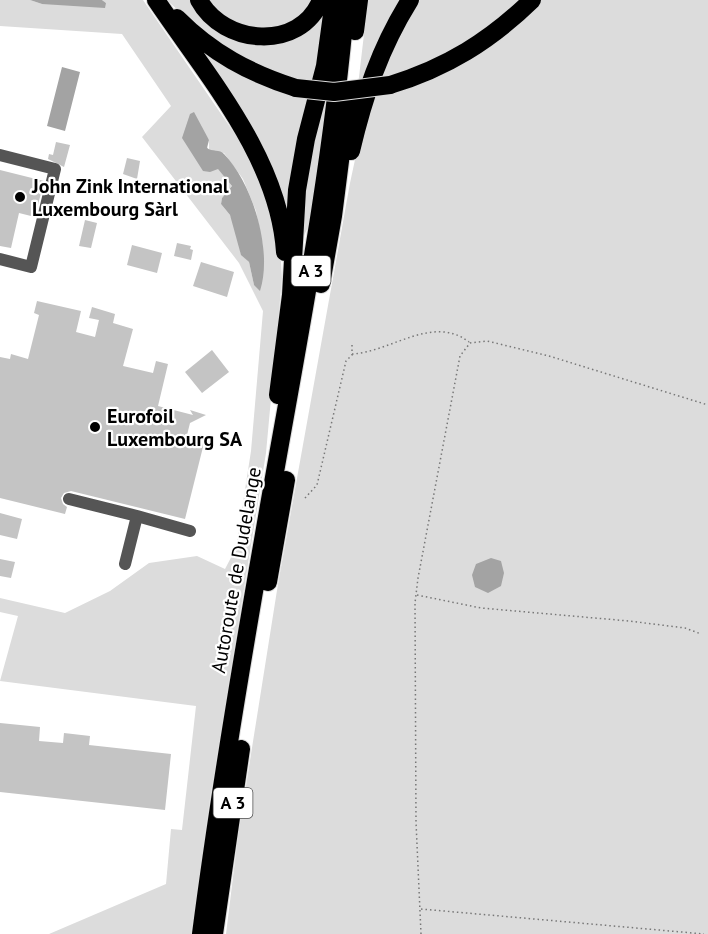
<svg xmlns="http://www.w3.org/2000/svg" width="708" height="934" viewBox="0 0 708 934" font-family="'PT Sans',sans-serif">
  <rect width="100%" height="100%" fill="#fff"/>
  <path fill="#dcdcdc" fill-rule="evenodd" d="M 0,0 L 30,0 L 42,4 L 106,3 L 102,0 L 143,0 L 252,159 L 280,244 L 282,278 L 266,453 L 210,799 L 191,934 L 49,934 L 166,884 L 171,829 L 182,830 L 196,706 L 0,681 L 18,616 L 0,612 L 0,598 L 65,613 L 110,591 L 149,563 L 197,556 L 225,569 L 236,548 L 251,451 L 263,311 L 239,263 L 142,137 L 171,106 L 122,34 L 0,26 ZM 190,114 L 209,140 L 209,150 L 224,153 L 243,179 L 256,211 L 263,246 L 254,285 L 249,262 L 241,254 L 237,230 L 230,215 L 221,204 L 222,198 L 232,186 L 218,168 Z
    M 167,0 L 196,0 L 261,45 L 327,6 L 316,84 L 275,76 L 212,43 Z
    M 207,0 L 317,0 L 300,18 L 270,31 L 232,25 Z
    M 368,0 L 406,0 L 355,111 Z
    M 414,0 L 523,0 L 498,24 L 378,96 L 424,81 L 540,0 L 708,0 L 708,934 L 226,934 L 238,836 L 278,584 L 350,183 L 365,113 Z
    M 209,56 C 241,76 274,94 313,97 L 290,228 L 204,63 Z
    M 321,105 L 326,105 L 309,225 L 300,244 L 303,191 Z"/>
  <path fill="#a3a3a3" d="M 30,0 L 102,0 L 106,3 L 105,8 L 42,4 Z
    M 62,67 L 80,72 L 65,131 L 47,126 Z
    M 194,112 L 209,140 L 207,148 C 212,152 220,149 224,154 C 253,184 273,251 260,291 L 254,285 L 249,262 L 241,255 L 230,215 L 221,204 L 222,198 L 232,186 L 218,169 L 210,172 L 203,171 L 182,138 L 190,114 Z
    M 491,558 L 501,561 L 504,573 L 501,586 L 488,593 L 475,587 L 472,575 L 476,564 Z"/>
  <path fill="#c4c4c4" d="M 56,142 L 70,145 L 64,167 L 48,159 L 49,154 L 53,155 Z
    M 127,158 L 140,161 L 137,179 L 123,174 Z
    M 0,170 L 44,181 L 35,217 L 19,213 L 11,248 L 0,246 Z
    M 85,220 L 97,223 L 91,248 L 79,246 Z
    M 177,243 L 191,246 L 190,249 L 193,250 L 191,260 L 174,256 Z
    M 132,245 L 162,253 L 157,273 L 127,265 Z
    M 201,262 L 234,272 L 227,297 L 193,286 Z
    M 37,301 L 81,311 L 76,332 L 95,337 L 99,320 L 89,318 L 92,307 L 115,314 L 113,323 L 133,329 L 123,366 L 153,373 L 156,361 L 168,364 L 158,406 L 193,415 L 190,410 L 206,415 L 190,423 L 186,439 L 204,443 L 185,519 L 71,491 L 64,493 L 61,498 L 63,504 L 67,507 L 65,514 L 0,498 L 0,357 L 10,359 L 11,354 L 28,359 L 39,315 L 34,313 Z
    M 212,350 L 229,372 L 202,393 L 185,372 Z
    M 0,513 L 22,519 L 17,539 L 0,535 Z
    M 0,559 L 15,562 L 11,578 L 0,576 Z
    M 0,723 L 40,727 L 39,741 L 63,743 L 64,733 L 90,736 L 89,745 L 171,754 L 165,810 L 0,792 Z"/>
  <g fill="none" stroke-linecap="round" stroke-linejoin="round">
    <defs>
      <path id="highway" d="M 156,0 C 207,76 279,158 285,252
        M 199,0 C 223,45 300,52 321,0
        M 177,18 C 212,53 249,73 296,88
        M 355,31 L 359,0
        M 390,85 C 446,68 490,41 532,0
        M 351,151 C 364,96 380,48 410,0
        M 321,284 L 333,216 L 348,98
        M 278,395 L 291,295 L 297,190 L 306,139 L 325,66 L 334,0
        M 268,582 L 286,480
        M 201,934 C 218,802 240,671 263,540 C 294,360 331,182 346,0
        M 214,934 L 241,749"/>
    </defs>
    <use href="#highway" stroke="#dbdbdb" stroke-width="20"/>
    <path stroke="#777" stroke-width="1.5" stroke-dasharray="1.5 3" stroke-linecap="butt" d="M 352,354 C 391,352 433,314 469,342
      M 305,498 L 317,485 L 346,361 L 352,355 L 352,342
      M 417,595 L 481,608 L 629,621 L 685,628 L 701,634
      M 421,909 L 704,934
      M 421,934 L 416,822 L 415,603 L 418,578 L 460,356 L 470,343 L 487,341 L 549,356 L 708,405"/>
    <path stroke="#555" stroke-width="12" d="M 0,155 L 55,169 L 31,267 L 0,259
      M 69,499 L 137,516
      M 125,564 L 137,516 L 190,531"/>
    <use href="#highway" stroke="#000" stroke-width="18"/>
    <defs>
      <path id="highway-bridge" d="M 296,88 L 334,92 L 390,85"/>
    </defs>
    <use href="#highway-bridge" stroke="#dbdbdb" stroke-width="20" stroke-linecap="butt"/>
    <use href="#highway-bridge" stroke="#000" stroke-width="18"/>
  </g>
  <g fill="#000" stroke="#fff" stroke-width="2">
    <circle cx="20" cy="197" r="6"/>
    <circle cx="95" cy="427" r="6"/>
  </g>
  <g text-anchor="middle" stroke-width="4.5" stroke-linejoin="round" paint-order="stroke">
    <g fill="#fff" stroke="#4c4c4c" stroke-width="1.5">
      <rect x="291.5" y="256" width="39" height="30" rx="4.5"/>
      <rect x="213.5" y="788" width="39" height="30" rx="4.5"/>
    </g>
    <g font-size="18" font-weight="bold" fill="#000">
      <text x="311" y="277">A 3</text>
      <text x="233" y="809">A 3</text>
    </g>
    <g font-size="20" font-weight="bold" fill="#000" stroke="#fff" text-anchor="start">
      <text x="32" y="193">John Zink International<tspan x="32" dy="23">Luxembourg Sàrl</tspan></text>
      <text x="107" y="423">Eurofoil<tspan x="107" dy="23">Luxembourg SA</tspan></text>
    </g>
    <g font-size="20" fill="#000" stroke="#fff">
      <text transform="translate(236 570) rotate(-80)" y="7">Autoroute de Dudelange</text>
    </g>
  </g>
</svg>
